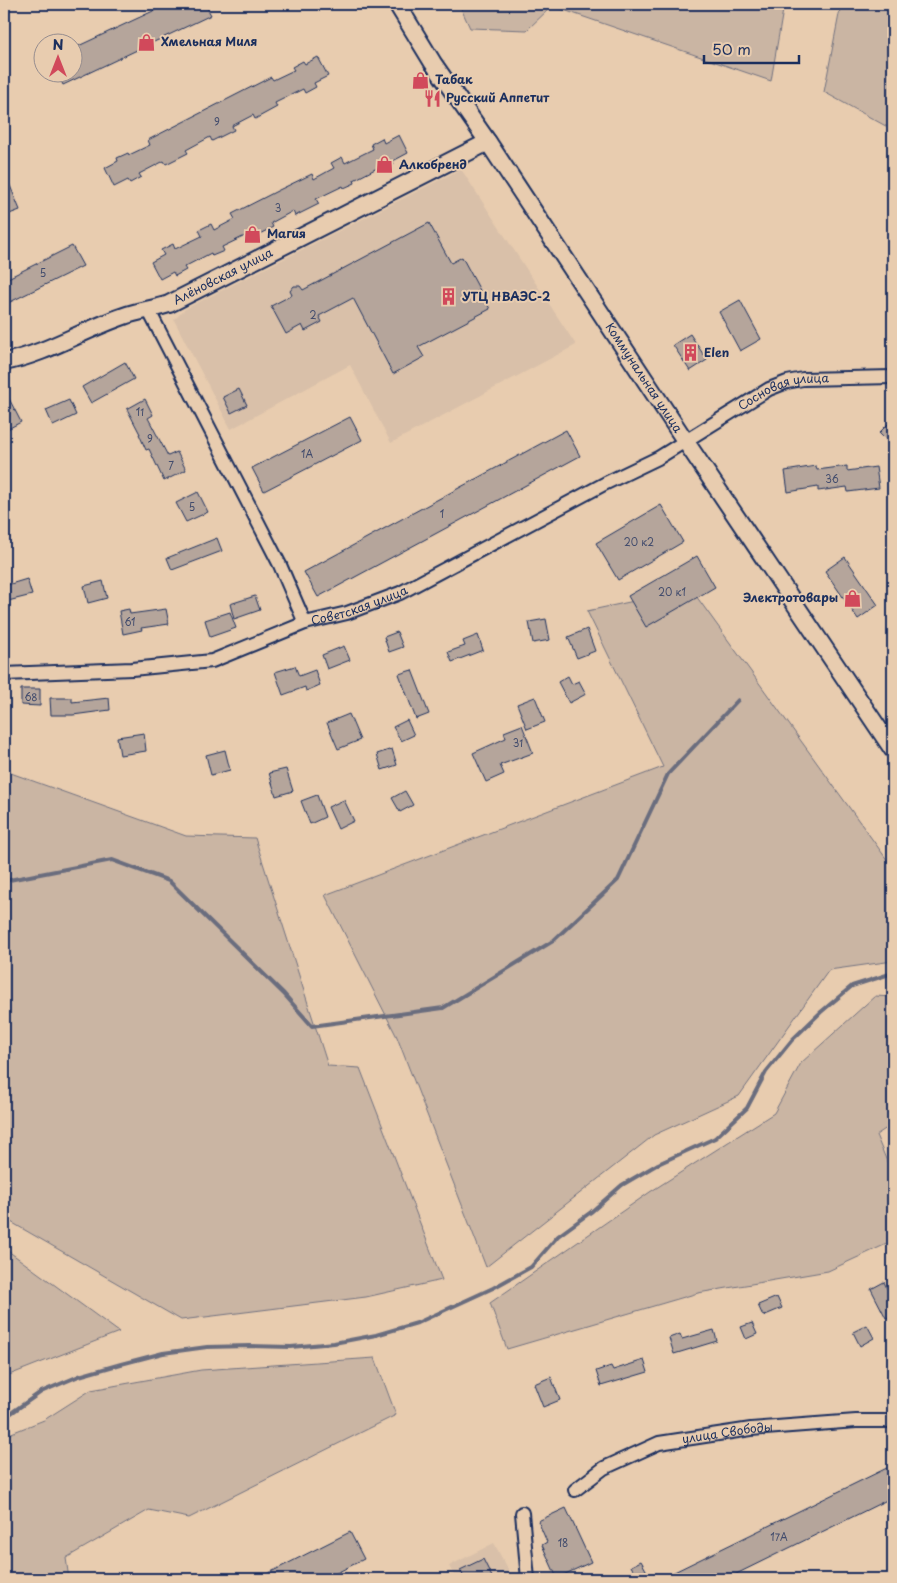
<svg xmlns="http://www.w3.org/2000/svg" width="897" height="1583" viewBox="0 0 897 1583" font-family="'Playpen Sans',sans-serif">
  <rect width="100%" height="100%" fill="#e8ccaf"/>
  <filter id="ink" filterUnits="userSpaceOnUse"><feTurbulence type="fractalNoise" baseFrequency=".02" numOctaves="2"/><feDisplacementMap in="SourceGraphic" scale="10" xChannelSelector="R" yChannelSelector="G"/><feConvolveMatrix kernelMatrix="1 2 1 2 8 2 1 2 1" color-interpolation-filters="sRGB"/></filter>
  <g filter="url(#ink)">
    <path fill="#d9c0a9" d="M 461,169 L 576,345 L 391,443 L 350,365 L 231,429 L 174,320 L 185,309 Z
      M 494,1543 L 513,1579 L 456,1579 L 449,1566 Z"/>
    <path fill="#cab5a3" stroke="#727280" d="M 459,4 L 784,4 L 771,81 L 552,6 L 527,30 L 470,28 Z
      M 841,4 L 893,4 L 893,130 L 824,92 Z
      M 691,589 L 893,868 L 893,961 L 829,970 L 739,1096 L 654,1135 L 486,1267 L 397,1037 L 325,895 L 663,767 L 587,611 Z
      M 8,772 L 186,836 L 255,838 L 328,1066 L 360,1068 L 442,1280 L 366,1297 L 181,1320 L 4,1218 L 4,773 Z
      M 875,996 L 893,997 L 893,1124 L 876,1135 L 893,1176 L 893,1241 L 828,1271 L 698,1293 L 507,1349 L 490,1303 L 650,1192 L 774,1113 L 801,1063 Z
      M 4,1248 L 119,1332 L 4,1377 Z
      M 375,1358 L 396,1415 L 189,1518 L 149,1510 L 66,1558 L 69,1579 L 4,1579 L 4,1436 L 44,1420 L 91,1390 L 201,1370 Z"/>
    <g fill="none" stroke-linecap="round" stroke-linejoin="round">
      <path stroke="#6b6d7e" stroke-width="4" d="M 4,881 L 112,860 L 169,881 L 284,994 L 312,1026 L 443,1008 L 553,941 L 618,880 L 668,774 L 738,700
        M 4,1418 L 41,1392 L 79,1376 L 121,1364 L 163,1353 L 207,1347 L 249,1346 L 291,1347 L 334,1343 L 376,1335 L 417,1323 L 493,1288 L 531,1267 L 558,1236 L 591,1212 L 622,1185 L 658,1164 L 715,1138 L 747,1108 L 766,1072 L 792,1040 L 821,1012 L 852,986 L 893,973"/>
    </g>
    <path fill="#b5a59b" stroke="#1b2f5e" d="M 168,4 L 205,4 L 211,15 L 63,85 L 57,72 L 72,72 L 72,49 Z
      M 318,57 L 328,76 L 314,83 L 316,87 L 305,93 L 303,89 L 275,103 L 277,107 L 255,119 L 253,115 L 232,126 L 234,130 L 212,141 L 210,137 L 186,150 L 188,153 L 166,164 L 164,161 L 139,174 L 141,177 L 130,183 L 128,180 L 114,187 L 105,168 L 118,161 L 117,158 L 128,153 L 129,155 L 150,145 L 148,140 L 271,77 L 273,80 L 294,70 L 292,67 L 303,61 L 305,64 Z
      M 399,135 L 408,153 L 393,161 L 394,164 L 383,169 L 381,166 L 354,180 L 355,183 L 344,188 L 343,186 L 316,199 L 319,204 L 295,216 L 293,211 L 271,223 L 273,227 L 250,239 L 247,235 L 222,247 L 224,251 L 212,256 L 211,253 L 184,267 L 186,270 L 175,276 L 173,272 L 160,279 L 151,262 L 164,255 L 161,250 L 173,244 L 175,249 L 202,236 L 199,230 L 211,224 L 214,230 L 235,219 L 232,214 L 279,190 L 312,174 L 314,179 L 334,168 L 331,163 L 342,157 L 345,163 L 373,149 L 371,144 L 382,138 L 384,143 Z
      M 4,171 L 20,210 L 4,216 Z
      M 429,223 L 451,263 L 462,257 L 490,309 L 418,347 L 424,357 L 393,374 L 353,298 L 319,316 L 322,322 L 305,331 L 302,325 L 286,334 L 271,306 L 292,295 L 290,291 L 294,286 L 300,286 L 303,290 Z
      M 72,246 L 83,266 L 4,305 L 4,280 Z
      M 740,300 L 761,339 L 740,351 L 719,312 Z
      M 690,334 L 707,360 L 690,371 L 673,345 Z
      M 125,362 L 134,379 L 91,403 L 82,387 Z
      M 4,389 L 21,422 L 4,431 Z
      M 239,389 L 247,405 L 231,413 L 223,397 Z
      M 145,399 L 153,415 L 148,418 L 168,456 L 177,452 L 186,470 L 164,481 L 149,449 L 146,450 L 139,434 L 140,434 L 127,409 Z
      M 69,400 L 76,415 L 53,426 L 46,410 Z
      M 350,417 L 362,440 L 264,491 L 252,468 Z
      M 893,419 L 893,447 L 879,433 Z
      M 566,430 L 580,456 L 318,597 L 304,572 Z
      M 816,466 L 817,470 L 847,466 L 847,471 L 876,467 L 879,488 L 848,492 L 847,487 L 818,491 L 818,487 L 788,492 L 785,471 Z
      M 198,492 L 208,512 L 186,522 L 176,503 Z
      M 661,505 L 683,542 L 618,580 L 596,543 Z
      M 217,538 L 222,551 L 172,570 L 167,558 Z
      M 697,556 L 715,587 L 646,627 L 628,596 Z
      M 845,557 L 878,605 L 858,619 L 825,571 Z
      M 27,579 L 32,595 L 4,602 L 4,586 Z
      M 103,581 L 107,598 L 88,603 L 84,586 Z
      M 255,596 L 260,610 L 234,619 L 230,604 Z
      M 129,609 L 130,614 L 166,609 L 169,624 L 141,628 L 142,630 L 123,634 L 119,611 Z
      M 230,612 L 236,628 L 210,637 L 205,620 Z
      M 546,619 L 550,640 L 533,643 L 529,622 Z
      M 587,629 L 595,651 L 577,658 L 568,637 Z
      M 397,632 L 403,647 L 389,652 L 384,637 Z
      M 478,635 L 483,650 L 452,662 L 448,652 L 465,646 L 463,641 Z
      M 344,646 L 350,660 L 327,669 L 322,655 Z
      M 295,666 L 299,676 L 315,670 L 320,685 L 306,691 L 305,687 L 283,695 L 275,672 Z
      M 412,670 L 429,714 L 416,719 L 399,674 Z
      M 568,676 L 572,684 L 579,681 L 586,694 L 569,703 L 558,682 Z
      M 21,689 L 40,689 L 40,706 L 21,705 Z
      M 535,697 L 545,722 L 527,729 L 517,704 Z
      M 50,698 L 72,698 L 72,702 L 109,698 L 110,710 L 73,715 L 51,715 Z
      M 349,714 L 360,740 L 338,749 L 327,723 Z
      M 407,720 L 414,735 L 401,741 L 393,727 Z
      M 522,725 L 533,753 L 500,765 L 504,774 L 486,782 L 473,753 L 506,738 L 504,732 Z
      M 144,733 L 146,751 L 120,755 L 117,737 Z
      M 392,749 L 397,765 L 382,770 L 377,754 Z
      M 225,750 L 230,770 L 211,775 L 206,755 Z
      M 286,769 L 293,791 L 276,796 L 269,773 Z
      M 405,791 L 413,805 L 400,812 L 392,798 Z
      M 317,795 L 325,817 L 310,824 L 301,801 Z
      M 344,800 L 354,821 L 338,829 L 328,807 Z
      M 884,1282 L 893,1301 L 893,1315 L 886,1318 L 871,1289 Z
      M 777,1297 L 782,1308 L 763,1316 L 758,1305 Z
      M 752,1323 L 757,1334 L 746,1339 L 741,1327 Z
      M 867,1325 L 874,1338 L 860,1346 L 853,1332 Z
      M 714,1330 L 717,1341 L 674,1354 L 669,1338 L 680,1334 L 682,1339 Z
      M 644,1360 L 648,1372 L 601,1386 L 596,1371 L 611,1366 L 613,1370 Z
      M 551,1377 L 560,1400 L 543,1407 L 534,1384 Z
      M 893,1465 L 893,1497 L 726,1579 L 660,1579 Z
      M 566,1508 L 591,1562 L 557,1578 L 542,1545 L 547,1542 L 538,1521 Z
      M 350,1532 L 364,1559 L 325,1579 L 257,1579 Z
      M 483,1559 L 493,1579 L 465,1579 L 460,1570 Z
      M 641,1561 L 651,1579 L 638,1579 L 631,1566 Z"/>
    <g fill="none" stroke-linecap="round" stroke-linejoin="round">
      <defs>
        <g id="minor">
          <path d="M 149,311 L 280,565 L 305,623"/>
          <path id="s1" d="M 4,674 L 132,669 L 212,661 L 305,623 L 347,613 L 400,593 L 606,483 L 658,458 L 769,389 L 787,382 L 803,379 L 893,377"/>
          <path id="s2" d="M 575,1490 L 604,1468 L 659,1443 L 751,1429 L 856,1421 L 893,1421"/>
          <path d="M 522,1513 L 528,1579"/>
        </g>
        <g id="tertiary">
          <path id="s3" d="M 397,4 L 433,63 L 488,142 L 686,442 L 893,750"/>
          <path id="s4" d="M 4,362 C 46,354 83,330 124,316 C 138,311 154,309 169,304 L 488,142"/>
        </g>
      </defs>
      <use href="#minor" stroke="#1b2f5e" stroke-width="16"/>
      <use href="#tertiary" stroke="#1b2f5e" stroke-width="20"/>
      <use href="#minor" stroke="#e8ccaf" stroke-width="12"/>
      <use href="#tertiary" stroke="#e8ccaf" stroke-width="16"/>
    </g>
  </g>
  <defs>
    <symbol id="shop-bare" viewBox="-9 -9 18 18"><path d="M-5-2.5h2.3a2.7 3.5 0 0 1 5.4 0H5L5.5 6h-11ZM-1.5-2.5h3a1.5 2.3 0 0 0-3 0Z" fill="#d1495b" stroke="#e8ccaf" stroke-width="2.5" paint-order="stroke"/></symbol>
    <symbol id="restaurant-bare" viewBox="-9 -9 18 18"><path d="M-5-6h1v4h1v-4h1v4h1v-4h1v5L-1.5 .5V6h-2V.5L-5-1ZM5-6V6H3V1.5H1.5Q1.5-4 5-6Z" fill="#d1495b" stroke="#e8ccaf" stroke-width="2.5" paint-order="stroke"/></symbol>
    <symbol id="building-bare" viewBox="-9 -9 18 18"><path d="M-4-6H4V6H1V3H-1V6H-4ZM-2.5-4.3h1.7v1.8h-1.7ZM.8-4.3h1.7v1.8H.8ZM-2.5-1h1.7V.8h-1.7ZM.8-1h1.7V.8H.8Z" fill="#d1495b" stroke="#e8ccaf" stroke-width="2.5" paint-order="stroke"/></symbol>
  </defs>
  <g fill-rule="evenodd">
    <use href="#shop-bare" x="134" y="30" width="25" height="25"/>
    <use href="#shop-bare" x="408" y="68" width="25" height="25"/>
    <use href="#restaurant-bare" x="420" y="86" width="25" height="25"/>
    <use href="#shop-bare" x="372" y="152" width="25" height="25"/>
    <use href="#shop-bare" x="240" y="222" width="25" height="25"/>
    <use href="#building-bare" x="436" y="284" width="25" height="25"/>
    <use href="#building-bare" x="678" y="340" width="25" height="25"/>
    <use href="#shop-bare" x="840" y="586" width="25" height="25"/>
  </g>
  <g text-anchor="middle" stroke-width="4" stroke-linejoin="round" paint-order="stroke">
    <g font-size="10" fill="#424c6d">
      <text x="217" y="126">9</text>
      <text x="278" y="212">3</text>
      <text x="43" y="277">5</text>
      <text x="313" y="319">2</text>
      <text x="140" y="416">11</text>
      <text x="150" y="443">9</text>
      <text x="307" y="458">1А</text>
      <text x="171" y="470">7</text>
      <text x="832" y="483">36</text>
      <text x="192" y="511">5</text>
      <text x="442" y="518">1</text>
      <text x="639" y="546">20 к2</text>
      <text x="672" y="596">20 к1</text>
      <text x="130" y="626">61</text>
      <text x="31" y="701">68</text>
      <text x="518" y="747">31</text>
      <text x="779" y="1541">17А</text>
      <text x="563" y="1547">18</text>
    </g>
    <g font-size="12" font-weight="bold" fill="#1b2f5e" stroke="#e8ccaf" text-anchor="start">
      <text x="161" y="46">Хмельная Миля</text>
      <text x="435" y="84">Табак</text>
      <text x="446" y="102">Русский Аппетит</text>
      <text x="399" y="169">Алкобренд</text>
      <text x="267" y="238">Магия</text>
      <text x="462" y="301">УТЦ НВАЭС-2</text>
      <text x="704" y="357">Elen</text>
      <text x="838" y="602" text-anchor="end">Электротовары</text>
    </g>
    <g font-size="12" fill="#1b2f5e" stroke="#e8ccaf">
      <text dy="4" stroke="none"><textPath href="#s4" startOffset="236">Алёновская улица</textPath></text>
      <text dy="4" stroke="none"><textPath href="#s3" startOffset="448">Коммунальная улица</textPath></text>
      <text dy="4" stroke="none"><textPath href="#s1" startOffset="844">Сосновая улица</textPath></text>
      <text dy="4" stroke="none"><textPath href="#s1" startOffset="366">Советская улица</textPath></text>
      <text dy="4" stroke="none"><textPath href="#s2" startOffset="166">улица Свободы</textPath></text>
    </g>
  </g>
  <rect width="897" height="1583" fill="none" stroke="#e8ccaf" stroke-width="20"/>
  <rect x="10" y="10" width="877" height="1563" fill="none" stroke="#1b2f5e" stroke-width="2" filter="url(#ink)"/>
  <g transform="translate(58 58)"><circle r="24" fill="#e8ccaf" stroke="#968d8f"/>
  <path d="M0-4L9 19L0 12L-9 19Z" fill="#d1495b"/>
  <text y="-8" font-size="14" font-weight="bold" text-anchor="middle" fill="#1b2f5e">N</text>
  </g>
  <path d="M704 55v8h95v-8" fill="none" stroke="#1b2f5e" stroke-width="2.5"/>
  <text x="712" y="55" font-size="15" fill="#1b2f5e" stroke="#e8ccaf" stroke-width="4" paint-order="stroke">50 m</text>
</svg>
